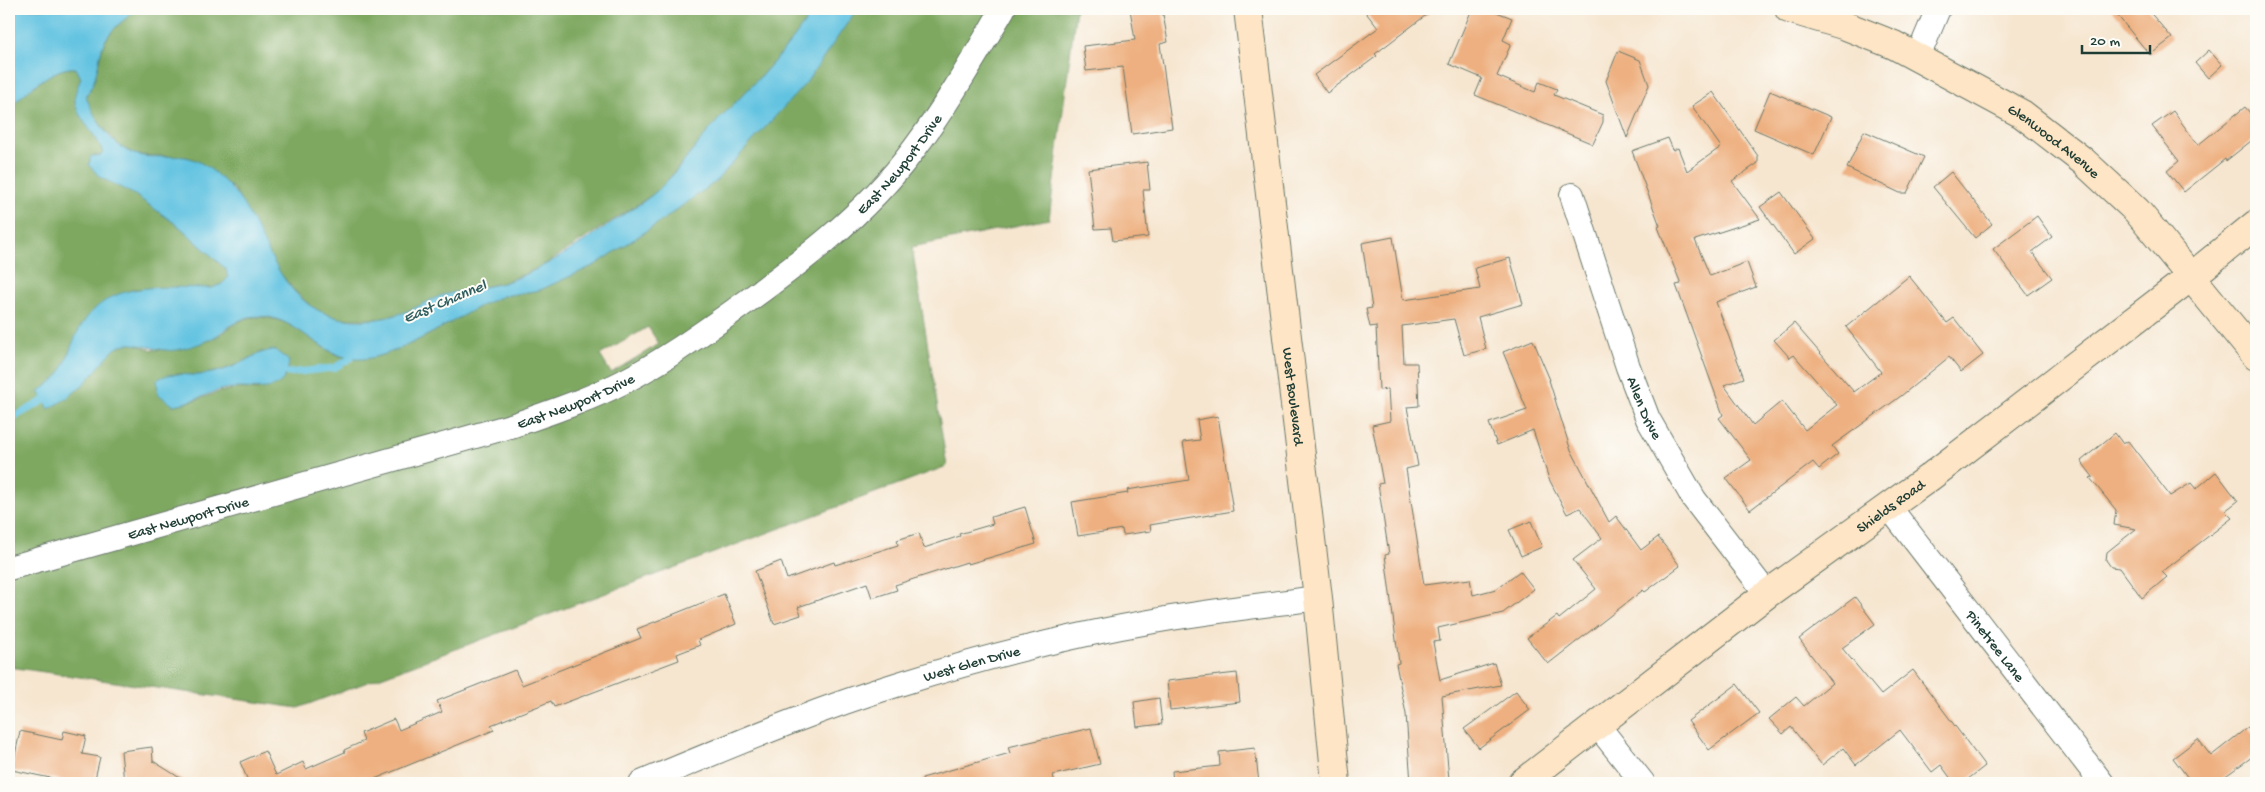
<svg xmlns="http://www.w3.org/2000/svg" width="2265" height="792" viewBox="0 0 2265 792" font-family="'Gochi Hand',sans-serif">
  <rect width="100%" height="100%" fill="#fdfcf7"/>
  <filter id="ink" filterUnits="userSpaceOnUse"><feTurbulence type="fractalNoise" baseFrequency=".02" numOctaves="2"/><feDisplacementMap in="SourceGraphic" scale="10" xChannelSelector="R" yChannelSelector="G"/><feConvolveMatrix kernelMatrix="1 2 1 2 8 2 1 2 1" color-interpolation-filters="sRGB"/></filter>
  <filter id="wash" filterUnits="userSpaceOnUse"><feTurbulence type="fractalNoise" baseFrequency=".0096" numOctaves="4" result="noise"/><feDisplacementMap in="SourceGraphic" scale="20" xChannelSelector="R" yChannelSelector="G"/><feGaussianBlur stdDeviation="1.12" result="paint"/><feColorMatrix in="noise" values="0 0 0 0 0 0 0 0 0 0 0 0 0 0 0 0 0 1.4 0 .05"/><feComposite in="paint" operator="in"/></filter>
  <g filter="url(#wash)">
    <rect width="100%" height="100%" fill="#f6e6d0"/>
    <path fill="#7ea860" stroke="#4e724a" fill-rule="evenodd" d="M 138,9 L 814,9 C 788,51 753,83 720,119 C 700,141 681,164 662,187 L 652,195 L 539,268 L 502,283 L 452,293 L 400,314 L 379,319 L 343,319 L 328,315 L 312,307 L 295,291 L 280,273 L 234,189 L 187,157 L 137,155 L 121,147 L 104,129 L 90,109 L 86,96 C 97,81 97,66 102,49 C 107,31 124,20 138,9 Z
      M 857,9 L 1076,9 L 1049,219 L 912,247 L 947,466 L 298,708 L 9,667 L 9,319 L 11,304 L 9,300 L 9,108 C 24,94 54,65 76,68 L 81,78 L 76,105 L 101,145 L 103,153 L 100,156 L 94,155 L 119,186 L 135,195 L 180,227 L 226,269 L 228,278 L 222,284 L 212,288 L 133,289 L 88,316 L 76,337 L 62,372 L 54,382 L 39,391 L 80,388 C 90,377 108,350 122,345 C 134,340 145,350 156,350 C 170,349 187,346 201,343 C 232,336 234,308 277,320 C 305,327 325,358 355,359 C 394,360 451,321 486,303 L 503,296 L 540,290 L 595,265 L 657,224 L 715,182 ZM 648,327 L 659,344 L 611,373 L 600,355 ZM 263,351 L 258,390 C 221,384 207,401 173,405 L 176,373 C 209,380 236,366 263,351 Z"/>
    <path fill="#62c3e1" stroke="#40808a" d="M 9,9 L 138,9 C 124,20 107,31 102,48 C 97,66 97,81 86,96 C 94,119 113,149 138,155 C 153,159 170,155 185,157 C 199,159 212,170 222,179 C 265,216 269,294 329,315 C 350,323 378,321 399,314 C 414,310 428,300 443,295 C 461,290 481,288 499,284 C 512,281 527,274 539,268 C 567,254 594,234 620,217 C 634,207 650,199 662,186 C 684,165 700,139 721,117 C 755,83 788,50 814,9 L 857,9 L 806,83 L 715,182 L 657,224 L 595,265 L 540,290 L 503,296 L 486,303 C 454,319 390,362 356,359 C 316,356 293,309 249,317 C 236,320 227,329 216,336 C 204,343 191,347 177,350 C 160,353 134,340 122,345 C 110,350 101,365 93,374 C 80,389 66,400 49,409 L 39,391 C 65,375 63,366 74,340 C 101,277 155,288 212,288 L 222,284 L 228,278 L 226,269 L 180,227 L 135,195 L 100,177 L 89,165 L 91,156 L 100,156 L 103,153 C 98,133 74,118 75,97 C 75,91 79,84 81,78 L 76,68 C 54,65 24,94 9,108 Z
      M 275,350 L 289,361 C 285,401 252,384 225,389 C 207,393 192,403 173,405 L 158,394 L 157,380 C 173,369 188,378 206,374 C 215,373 224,370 232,367 C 247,361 258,351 275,350 Z"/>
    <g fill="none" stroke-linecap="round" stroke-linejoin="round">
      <path stroke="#62c3e1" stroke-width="7" d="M 288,373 L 334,368 L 351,358
        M 9,420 L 52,396"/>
    </g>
    <g id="blocks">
      <path fill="#eeb080" d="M 1130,9 L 1162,9 L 1168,42 L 1160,44 L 1172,128 L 1132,134 L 1123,67 L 1086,71 L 1083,46 L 1135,40 Z
        M 1363,9 L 1434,9 L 1375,54 L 1377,56 L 1327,93 L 1314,75 L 1378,28 Z
        M 1472,9 L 1489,9 L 1512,18 L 1503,40 L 1511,44 L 1497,76 L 1535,92 L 1539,82 L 1557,89 L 1554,95 L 1603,115 L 1603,122 L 1593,144 L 1475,95 L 1482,78 L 1449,64 Z
        M 2112,9 L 2147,9 L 2172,38 L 2150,55 Z
        M 2209,50 L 2222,65 L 2208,78 L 2195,63 Z
        M 1618,51 L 1640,60 L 1649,85 L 1627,138 L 1606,81 Z
        M 1770,91 L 1831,117 L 1814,155 L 1754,129 Z
        M 1713,92 L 1758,156 L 1758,163 L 1732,181 L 1760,219 L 1695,240 L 1710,276 L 1747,262 L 1756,287 L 1716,302 L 1744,378 L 1724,385 L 1753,425 L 1782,401 L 1805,430 L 1837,405 L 1794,355 L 1790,358 L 1774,340 L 1794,323 L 1854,392 L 1881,372 L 1846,327 L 1909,276 L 1947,323 L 1954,318 L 1983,355 L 1961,372 L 1949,357 L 1901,396 L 1832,446 L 1838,454 L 1819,469 L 1813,462 L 1750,510 L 1726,478 L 1751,460 L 1719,418 L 1723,415 L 1676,285 L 1681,284 L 1658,227 L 1660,226 L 1632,151 L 1668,138 L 1673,150 L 1678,148 L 1687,171 L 1721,147 L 1692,106 Z
        M 2245,107 L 2256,120 L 2256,137 L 2226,161 L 2225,159 L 2184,192 L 2167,171 L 2179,161 L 2152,126 L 2173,111 L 2198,145 Z
        M 1864,131 L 1924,157 L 1907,193 L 1900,193 L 1847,168 Z
        M 1147,162 L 1150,190 L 1143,190 L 1148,237 L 1113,241 L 1111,228 L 1095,229 L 1088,169 Z
        M 1951,172 L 1992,224 L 1975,238 L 1933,187 Z
        M 1781,192 L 1815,239 L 1794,254 L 1760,207 Z
        M 2037,216 L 2052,237 L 2032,252 L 2052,278 L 2028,295 L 1993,249 Z
        M 1393,237 L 1403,300 L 1480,289 L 1475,268 L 1510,258 L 1523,304 L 1478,317 L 1486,349 L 1464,355 L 1454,319 L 1402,326 L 1404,363 L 1417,363 L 1419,406 L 1407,407 L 1418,466 L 1406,469 L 1424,585 L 1470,579 L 1473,595 L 1496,589 L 1520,571 L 1534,589 L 1503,613 L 1438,628 L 1440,641 L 1433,642 L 1440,680 L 1494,663 L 1501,685 L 1442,696 L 1449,780 L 1411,783 L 1406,714 L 1396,664 L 1399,663 L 1385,555 L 1389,554 L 1378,484 L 1383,483 L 1372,425 L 1390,421 L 1388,389 L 1379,390 L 1376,326 L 1370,327 L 1366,309 L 1372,308 L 1362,243 Z
        M 1533,340 L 1550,380 L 1549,380 L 1570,448 L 1609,522 L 1616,516 L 1641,550 L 1658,537 L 1680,566 L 1645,592 L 1643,590 L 1548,664 L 1527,638 L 1557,616 L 1559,619 L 1596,589 L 1573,560 L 1602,538 L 1580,508 L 1567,514 L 1549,479 L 1533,430 L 1497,445 L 1489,423 L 1527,410 L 1503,352 Z
        M 1218,416 L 1233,511 L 1150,525 L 1151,531 L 1123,535 L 1122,529 L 1078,536 L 1072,502 L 1128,493 L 1127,490 L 1189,480 L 1183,442 L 1200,440 L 1197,420 Z
        M 2115,433 L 2123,444 L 2128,441 L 2170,496 L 2191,483 L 2196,489 L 2216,472 L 2238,501 L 2225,511 L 2232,518 L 2162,572 L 2167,577 L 2142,598 L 2120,568 L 2111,567 L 2106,560 L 2107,552 L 2136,529 L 2114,525 L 2116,510 L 2090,478 L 2093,477 L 2081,461 Z
        M 1025,507 L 1036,544 L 968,564 L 967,562 L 895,585 L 897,590 L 872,598 L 867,583 L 798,607 L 801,615 L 774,624 L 755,571 L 781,561 L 787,579 L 834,562 L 835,565 L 898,545 L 897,540 L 919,533 L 924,548 L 960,536 L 959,534 L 993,524 L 991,517 Z
        M 1531,521 L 1542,547 L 1521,556 L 1509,530 Z
        M 724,594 L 736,624 L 698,640 L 700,645 L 677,654 L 679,660 L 554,707 L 551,701 L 491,725 L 494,730 L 365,783 L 249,783 L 240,762 L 265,751 L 276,775 L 303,762 L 306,769 L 345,752 L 344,750 L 364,741 L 361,733 L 394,719 L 399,730 L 442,712 L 437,701 L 515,670 L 522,685 L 641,638 L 637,629 Z
        M 1855,597 L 1875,624 L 1842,648 L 1881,695 L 1913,670 L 1985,766 L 1963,783 L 1954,783 L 1941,765 L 1932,772 L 1900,730 L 1856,765 L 1843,748 L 1822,765 L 1791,727 L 1783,734 L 1769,719 L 1796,697 L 1804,706 L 1832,683 L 1799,639 Z
        M 1237,673 L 1240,702 L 1170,710 L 1167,681 Z
        M 1737,684 L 1759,713 L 1709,750 L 1688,721 Z
        M 1516,691 L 1530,710 L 1479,748 L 1464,729 Z
        M 1159,698 L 1162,724 L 1137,727 L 1134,702 Z
        M 2248,727 L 2256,738 L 2256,754 L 2216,783 L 2192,783 L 2173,758 L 2198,739 L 2211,756 Z
        M 1091,728 L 1100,764 L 1053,775 L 1055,783 L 923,783 L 922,778 L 1010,753 L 1008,747 Z
        M 20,731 L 62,740 L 64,731 L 86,736 L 82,754 L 100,757 L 94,783 L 74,783 L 12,770 Z
        M 152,747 L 153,761 L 188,783 L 124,783 L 121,751 Z
        M 1255,748 L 1259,783 L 1173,783 L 1172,771 L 1220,766 L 1219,752 Z"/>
    </g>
  </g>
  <g filter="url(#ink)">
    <use href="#blocks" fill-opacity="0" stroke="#6a786b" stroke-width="1"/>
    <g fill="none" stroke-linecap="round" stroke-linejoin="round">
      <defs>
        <g id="street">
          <path d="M 1917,59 L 1938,9"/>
          <path id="s1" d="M 1572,195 L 1628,367 L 1648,419 L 1694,499 L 1767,594"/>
          <path id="s2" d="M 1889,507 L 2102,783"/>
          <path id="s3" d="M 9,568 L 514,425 C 551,412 588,400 623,382 C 660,363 694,339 728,315 C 795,267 865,216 914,149 C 947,105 975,56 1003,9"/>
          <path d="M 1598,726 L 1643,783"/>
          <path id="s4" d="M 641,783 C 726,748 811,711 899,684 C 984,657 1072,635 1160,620 C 1212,611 1265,605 1318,598"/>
        </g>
        <g id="secondary">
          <path id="s5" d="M 1248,9 L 1318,598 L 1336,783"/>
          <path id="s6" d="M 1789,9 L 1846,26 L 1894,45 L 2022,114 L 2083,161 L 2137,211 L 2256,356"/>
          <path id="s7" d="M 1522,783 L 1767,594 L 1930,477 L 2192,276 L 2256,224"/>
        </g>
      </defs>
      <use href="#street" stroke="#6a786b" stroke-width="26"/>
      <use href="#secondary" stroke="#6a786b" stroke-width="30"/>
      <use href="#street" stroke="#fff" stroke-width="24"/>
      <use href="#secondary" stroke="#fde5c5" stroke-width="28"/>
    </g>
  </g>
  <g text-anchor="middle" stroke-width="4" stroke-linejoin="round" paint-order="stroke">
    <g font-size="15" fill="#1f3d34" stroke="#fdfcf7">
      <text dy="5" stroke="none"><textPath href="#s6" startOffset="298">Glenwood Avenue</textPath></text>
      <text dy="5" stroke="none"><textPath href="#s3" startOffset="996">East Newport Drive</textPath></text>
      <text dy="5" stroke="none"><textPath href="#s5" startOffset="390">West Boulevard</textPath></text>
      <text dy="5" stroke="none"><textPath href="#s3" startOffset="591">East Newport Drive</textPath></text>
      <text dy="5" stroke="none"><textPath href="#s1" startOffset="225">Allen Drive</textPath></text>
      <text dy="5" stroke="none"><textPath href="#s7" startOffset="461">Shields Road</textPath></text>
      <text dy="5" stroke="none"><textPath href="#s3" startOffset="186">East Newport Drive</textPath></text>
      <text dy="5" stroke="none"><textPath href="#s2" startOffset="175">Pinetree Lane</textPath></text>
      <text dy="5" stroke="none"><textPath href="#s4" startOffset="352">West Glen Drive</textPath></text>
    </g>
    <g font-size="16" font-style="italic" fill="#305e5f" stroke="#fdfcf7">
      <text transform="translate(444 300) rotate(-23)" y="6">East Channel</text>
    </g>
  </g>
  <rect width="2265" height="792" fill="none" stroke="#fdfcf7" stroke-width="30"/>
  <path d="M2082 45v8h68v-8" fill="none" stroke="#1f3d34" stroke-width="2.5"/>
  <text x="2090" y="45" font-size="15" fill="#1f3d34" stroke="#fdfcf7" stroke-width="4" paint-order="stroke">20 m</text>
</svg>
